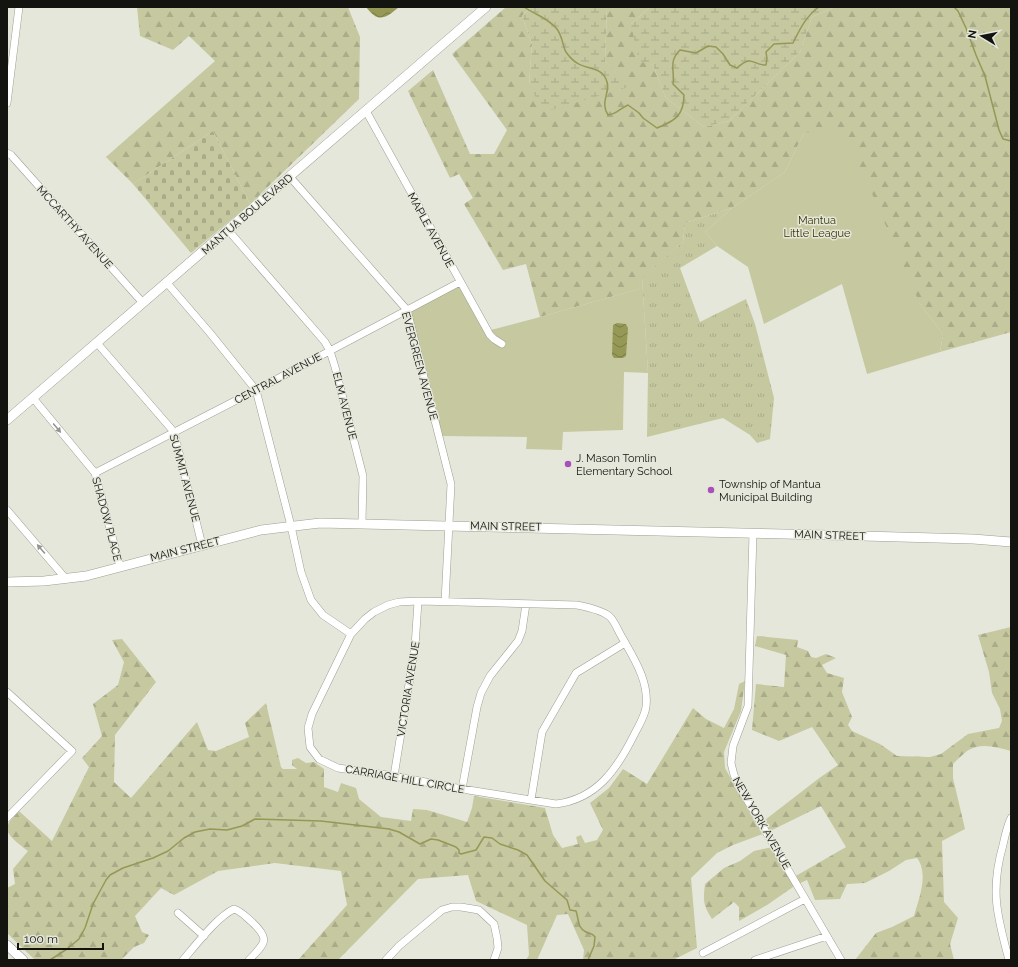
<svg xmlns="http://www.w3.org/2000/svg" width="1018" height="967" viewBox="0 0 1018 967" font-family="Raleway,sans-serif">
  <defs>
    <pattern id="grass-tufts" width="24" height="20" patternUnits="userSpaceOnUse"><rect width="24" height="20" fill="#c6c8a0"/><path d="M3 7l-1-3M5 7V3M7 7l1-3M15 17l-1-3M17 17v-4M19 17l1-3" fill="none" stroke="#a9ab89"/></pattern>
    <pattern id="forest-firs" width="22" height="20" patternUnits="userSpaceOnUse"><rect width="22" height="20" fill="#c6c8a0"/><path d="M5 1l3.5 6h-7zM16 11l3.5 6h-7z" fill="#a9ab89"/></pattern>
    <pattern id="wetland-marsh" width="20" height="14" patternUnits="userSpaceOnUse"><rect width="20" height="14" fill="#c6c8a0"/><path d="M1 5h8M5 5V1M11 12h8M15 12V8" fill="none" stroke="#a9ab89"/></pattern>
    <pattern id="cemetery-stones" width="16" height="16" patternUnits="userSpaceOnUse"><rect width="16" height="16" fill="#c6c8a0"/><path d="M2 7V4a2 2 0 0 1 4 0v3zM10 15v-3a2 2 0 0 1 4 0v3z" fill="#a9ab89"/></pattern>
    <pattern id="water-waves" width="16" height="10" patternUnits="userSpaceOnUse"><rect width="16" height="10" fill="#969856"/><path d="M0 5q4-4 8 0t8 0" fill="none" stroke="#797b46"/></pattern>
  </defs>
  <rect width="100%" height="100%" fill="#e6e7db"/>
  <path fill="url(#grass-tufts)" d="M 732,208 L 705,232 L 717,246 L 680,268 L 700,322 L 746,299 L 755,324 L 774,398 L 770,439 L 757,443 L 750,435 L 723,418 L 647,437 L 648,373 L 642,277 L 683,242 L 685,223 Z"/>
  <path fill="url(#forest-firs)" d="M 137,7 L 348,7 L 360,37 L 359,99 L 250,204 L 213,131 L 133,184 L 106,157 L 215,61 L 189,36 L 173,50 L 140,36 Z
    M 506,7 L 531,7 L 522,16 L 532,44 L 529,85 L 628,87 L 605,61 L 607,7 L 650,7 L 631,24 L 652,63 L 666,98 L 704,127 L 729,121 L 800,52 L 812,17 L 835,7 L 1011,7 L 1011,332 L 940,352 L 943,334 L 920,304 L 804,133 L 785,172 L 732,208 L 685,223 L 683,242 L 643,277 L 639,289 L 540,317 L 526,264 L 503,270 L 464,204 L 473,198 L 459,174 L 450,178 L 408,91 L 433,70 L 470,154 L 494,154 L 507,130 L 452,54 Z
    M 1011,627 L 1011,751 C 997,747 980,742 967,751 C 962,755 957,760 953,764 L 953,778 L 965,829 L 942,841 L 944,902 L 958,918 L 950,944 L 954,960 L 855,960 L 876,933 L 892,927 L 914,916 C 919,898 929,874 917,858 L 906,860 L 889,871 L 865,883 L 847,884 L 840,899 L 815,900 L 807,880 L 796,885 L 767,905 L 739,921 L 739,907 L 734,902 L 712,919 C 703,905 703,901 705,884 L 724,868 L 740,861 L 754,851 L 777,846 L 794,877 L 846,847 L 821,806 L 768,832 L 733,845 L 717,853 L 691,878 L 697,948 L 673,960 L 583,960 L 584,950 L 568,914 L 557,915 L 537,960 L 526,960 L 529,955 L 527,925 L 476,901 L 468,875 L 418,879 L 338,960 L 298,960 L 347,905 L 341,871 L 275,863 L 218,871 L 174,895 L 161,888 L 135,916 L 142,932 L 149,935 L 144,943 L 134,947 L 121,960 L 35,960 L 7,933 L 7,888 L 15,884 L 13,869 L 28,851 C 23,847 5,835 7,827 C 8,822 15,816 19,811 L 52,841 L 89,767 L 82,758 L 102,736 L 93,704 L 118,685 L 124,662 L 112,640 L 122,639 L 156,682 L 115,735 L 114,782 L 131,798 L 197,722 L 208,750 L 216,751 L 249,737 L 245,723 L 266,703 L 281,767 L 283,769 L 297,769 L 292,765 L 292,760 L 298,758 L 306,763 L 314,762 L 324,769 L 324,787 L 338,792 L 341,783 L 356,788 L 359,799 L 381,817 L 411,821 L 413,809 L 427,810 L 467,822 L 472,808 L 474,796 L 545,808 L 553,835 L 562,848 L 578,844 L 576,837 L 581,835 L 585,843 L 597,840 L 603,830 L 590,803 L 609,788 L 623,769 L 647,784 L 693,708 L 706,719 L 724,728 L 734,709 L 739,684 L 745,681 L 741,711 L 724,752 L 725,768 L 757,826 L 818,779 L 838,765 L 812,727 L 779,741 L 752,730 L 756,684 L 784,687 L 786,655 L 755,646 L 757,636 L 798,640 L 797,647 L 808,651 L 811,657 L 816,658 L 826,654 L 836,658 L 822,665 L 827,673 L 844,678 L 842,692 L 852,717 L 848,725 L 852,731 L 880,744 L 897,756 L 930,757 L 941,754 L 968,734 L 999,728 L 1002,721 L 1000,709 L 992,693 L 989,672 L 978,635 Z"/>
  <path fill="url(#wetland-marsh)" d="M 531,7 L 607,7 L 605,61 L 629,87 L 544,112 L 529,85 L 532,44 L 522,16 Z
    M 650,7 L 835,7 L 812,17 L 800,52 L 729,121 L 704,127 L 666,98 L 652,63 L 639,62 L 631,24 Z"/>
  <path fill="url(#cemetery-stones)" d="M 213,131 L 250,204 L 191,253 L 133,184 Z"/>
  <path fill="#c6c8a0" d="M 843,127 L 920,304 L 943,334 L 940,352 L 867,374 L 842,284 L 764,324 L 748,267 L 717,246 L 705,232 L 732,208 L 785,172 L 804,133 Z
    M 642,277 L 648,373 L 624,372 L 623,430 L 563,432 L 562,450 L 526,449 L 527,437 L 438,436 L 404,311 L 458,283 L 487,331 L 540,317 L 639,289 Z"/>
  <path fill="url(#water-waves)" d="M 366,7 L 399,7 C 385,19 378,23 366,7 Z
    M 617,323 L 626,324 L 628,328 L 626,356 L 623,358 L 614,358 L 612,355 L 613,325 Z"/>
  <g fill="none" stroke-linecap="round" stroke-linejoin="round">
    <path stroke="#969856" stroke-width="1.5" d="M 524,7 C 536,15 548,18 557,29 C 562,36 562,42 565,50 C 566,53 573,61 577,63 C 586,69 601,67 606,79 C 612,92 599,101 608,115 C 617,114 619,109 628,105 L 639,113 L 643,118 L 657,128 C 675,121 684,115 684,95 L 673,84 C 675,70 668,62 680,50 L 696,53 L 708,46 L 716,47 L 723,54 L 730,65 L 737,68 C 753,54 751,65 766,65 L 767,59 L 766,52 L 774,44 L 793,43 C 800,29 806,16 819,7
      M 954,7 L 958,11 L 966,28 L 976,55 L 985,76 L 999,130 L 1003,139 L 1011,141
      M 50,960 L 67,949 L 79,939 L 85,928 L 93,904 L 106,880 L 110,875 L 123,868 L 153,858 L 168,851 L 184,838 L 195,832 L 210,829 L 227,830 L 242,826 L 255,819 L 321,821 L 389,829 L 399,832 L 420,844 L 431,839 L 438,840 L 456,847 L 459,850 L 459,853 L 461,854 L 476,850 L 484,837 L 492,838 L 500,844 L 518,850 L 527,855 L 545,881 L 567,900 L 570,910 L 576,911 C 579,919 577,928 586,932 C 590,934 592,933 595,937 L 594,946 L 588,960"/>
    <defs>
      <path id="minor" d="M 7,103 L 19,7
        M 366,111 L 490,335 L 494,339 L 502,344
        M 7,153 L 11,155 L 143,303
        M 290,177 L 407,310 L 451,484 L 445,602
        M 228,230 L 325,342 L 330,351 L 335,367 L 363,476 L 362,523
        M 167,283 L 210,333 L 256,390 L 291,526 L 301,572 L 311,600 L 323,615 L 351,634
        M 97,343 L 174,432 L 202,545
        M 33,398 L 95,473 L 120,566
        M 95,473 L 256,390 L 460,282
        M 7,510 L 66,579
        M 753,533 L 748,706 L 733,746 L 731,763 L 734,775 L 746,798 L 841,960
        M 418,601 L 577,605 C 587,607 605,611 611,618 C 616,624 619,633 623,639 C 635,660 649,682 646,707 C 645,716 638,727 634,735 C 617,769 597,799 556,804 L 462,789 L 394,776 L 338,768 L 319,759 L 310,747 L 308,728 L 312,714 L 351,634 L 365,619 L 374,612 L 388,605 L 399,602 Z
        M 7,692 L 72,751 L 7,818
        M 394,776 L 415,647 L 418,601
        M 462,789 L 477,707 L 481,693 L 490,676 L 518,641 L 522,631 L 526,604
        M 531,800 L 542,732 L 576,673 L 625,643
        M 178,913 L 204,936
        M 703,953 L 805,899
        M 183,960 C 195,946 218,916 234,909 C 241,911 246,917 252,922 C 271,940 265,943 249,960
        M 386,960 L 399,946 L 442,910 L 452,907 L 461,907 L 479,910 L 494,924 L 497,938 L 498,948 L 494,960
        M 755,960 L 827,936
        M 1009,960 C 997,916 990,890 1003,845 C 1005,836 1007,826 1011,818"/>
      <path id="major" d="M 7,420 L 486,7
        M 7,582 L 44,581 L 86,576 L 261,530 L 320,523 L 826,535 L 973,539 L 1011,542
        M 7,945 L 23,960"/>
    </defs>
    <use href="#minor" stroke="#9e9e93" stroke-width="8"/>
    <use href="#major" stroke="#9e9e93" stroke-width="10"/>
    <use href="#minor" stroke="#fff" stroke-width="7"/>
    <use href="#major" stroke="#fff" stroke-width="9"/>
  </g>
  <defs><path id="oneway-solid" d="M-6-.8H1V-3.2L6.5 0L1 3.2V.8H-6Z"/></defs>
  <g fill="#959593">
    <use href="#oneway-solid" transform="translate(57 428) rotate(50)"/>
    <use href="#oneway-solid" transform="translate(41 549) rotate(-131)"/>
  </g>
  <g fill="#a84fbb" stroke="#e6e7db" stroke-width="1.5">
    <circle cx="568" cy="464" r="4"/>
    <circle cx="711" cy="490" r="4"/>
  </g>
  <g text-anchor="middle" stroke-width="3" stroke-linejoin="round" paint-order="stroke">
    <g font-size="11" fill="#13140f" stroke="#e6e7db">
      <text transform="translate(247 214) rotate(-41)" y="4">MANTUA BOULEVARD</text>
      <text transform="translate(75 227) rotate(48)" y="4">MCCARTHY AVENUE</text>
      <text transform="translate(431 230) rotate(61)" y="4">MAPLE AVENUE</text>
      <text transform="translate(420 366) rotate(75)" y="4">EVERGREEN AVENUE</text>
      <text transform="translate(278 378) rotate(-28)" y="4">CENTRAL AVENUE</text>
      <text transform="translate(345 406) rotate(76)" y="4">ELM AVENUE</text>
      <text transform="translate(185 478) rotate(75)" y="4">SUMMIT AVENUE</text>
      <text transform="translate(107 519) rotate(75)" y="4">SHADOW PLACE</text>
      <text transform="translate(506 526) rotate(1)" y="4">MAIN STREET</text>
      <text transform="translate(830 535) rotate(2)" y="4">MAIN STREET</text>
      <text transform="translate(185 549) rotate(-14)" y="4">MAIN STREET</text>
      <text transform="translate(408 689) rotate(-81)" y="4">VICTORIA AVENUE</text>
      <text transform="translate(405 779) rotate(10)" y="4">CARRIAGE HILL CIRCLE</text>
      <text transform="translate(762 823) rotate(60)" y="4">NEW YORK AVENUE</text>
    </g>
    <g font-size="11" fill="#343400" stroke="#e6e7db">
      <text x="817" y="224">Mantua<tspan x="817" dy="13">Little League</tspan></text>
    </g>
    <g font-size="11" fill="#13140f" stroke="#e6e7db" text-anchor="start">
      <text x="576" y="462">J. Mason Tomlin<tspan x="576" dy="13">Elementary School</tspan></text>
      <text x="719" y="488">Township of Mantua<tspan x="719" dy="13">Municipal Building</tspan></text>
    </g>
  </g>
  <rect width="1018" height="967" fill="none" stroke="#13140f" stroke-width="16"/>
  <g transform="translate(982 36) rotate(280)" stroke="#e6e7db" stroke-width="3" paint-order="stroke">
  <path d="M0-3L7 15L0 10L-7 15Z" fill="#13140f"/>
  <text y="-6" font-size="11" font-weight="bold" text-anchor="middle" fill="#13140f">N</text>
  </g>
  <path d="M18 943v6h85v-6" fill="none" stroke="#13140f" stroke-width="2"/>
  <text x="24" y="943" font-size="12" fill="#13140f" stroke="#e6e7db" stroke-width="3" paint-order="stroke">100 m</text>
</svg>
